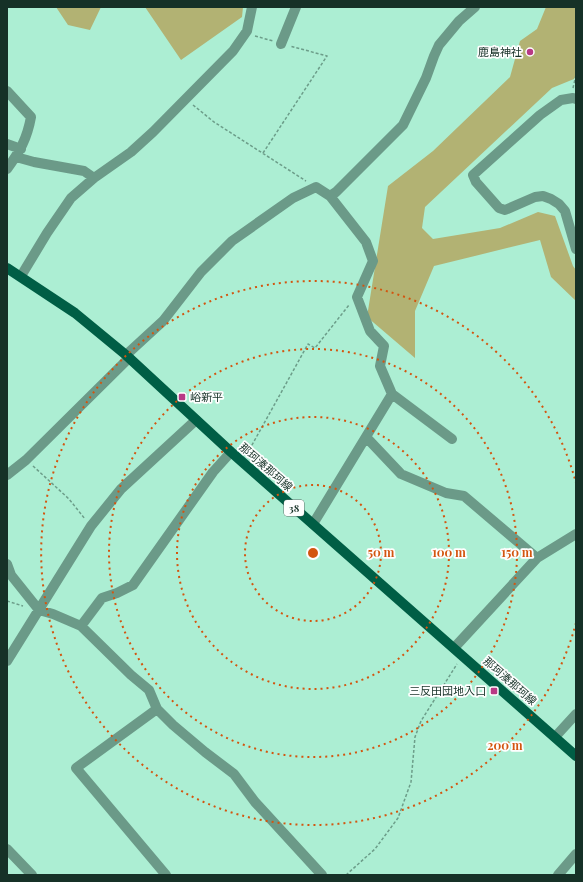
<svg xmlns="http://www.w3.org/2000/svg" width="583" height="882" viewBox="0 0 583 882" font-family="'Playfair Display','Noto Sans JP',serif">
  <rect width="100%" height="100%" fill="#aceed3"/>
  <path fill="#b2b273" d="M 56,7 L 101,7 L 90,30 L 68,25 Z
    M 145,7 L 243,7 L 242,17 L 181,60 Z
    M 546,7 L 576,7 L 576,75 L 574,79 L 552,88 L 425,207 L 422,228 L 433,239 L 500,228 L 538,212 L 555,216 L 573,266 L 576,270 L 576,301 L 551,277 L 540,240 L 434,266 L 415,311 L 415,358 L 367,317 L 388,186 L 433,151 L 510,77 L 520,41 L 537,29 Z"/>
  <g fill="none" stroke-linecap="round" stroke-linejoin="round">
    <path stroke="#6c9d89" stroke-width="1.5" stroke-dasharray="3 2" stroke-linecap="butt" d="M 255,36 L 273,41
      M 573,88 L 576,75
      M 193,105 L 214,122 L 306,181
      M 263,153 L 327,56 L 290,46
      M 247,454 L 308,344 L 315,348 L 349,305
      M 33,466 L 69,499 L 85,519
      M 7,601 L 23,606
      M 346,875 L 375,849 L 398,818 L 411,782 L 415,737 L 421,721 L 457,664"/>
    <path stroke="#6b9a88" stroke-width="10" d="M 281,44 L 296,7
      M 7,91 L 31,117 C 27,139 20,151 7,169
      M 576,99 L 573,98 L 561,100 L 540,115 L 473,175 L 476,182 L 499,208 L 505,210 L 535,197 L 543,196 L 551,199 L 559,204 L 565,211 L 576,249
      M 7,144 L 21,149
      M 16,157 L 34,162 L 84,171 L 94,178
      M 21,276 L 47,233 L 71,198 L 94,178 L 131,152 L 153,132 L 233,51 L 247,31 L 252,7
      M 126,355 L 163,321 L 201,272 L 232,241 L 293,198 L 316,187 L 330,196 L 336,192 L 403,125 L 426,78 L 434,56 L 439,45 L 459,21 L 475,7
      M 392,394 L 452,439
      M 366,437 L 401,474 L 446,493 L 464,496 L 537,558
      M 7,475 L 26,460 L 129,358
      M 313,524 L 392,394 L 380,366 L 384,346 L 370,331 L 357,297 L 373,261 L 366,242 L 330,196
      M 7,564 L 11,575 L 39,610 L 53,614 L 81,626 L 131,675 L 149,690 L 157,709 L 173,725 L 205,752 L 234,774 L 255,802 L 322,875
      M 81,626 L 102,598 L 117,593 L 133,585 L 213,472 L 231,452
      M 454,648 L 537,558 L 576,534
      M 7,661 L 91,526 L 121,489 L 196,420
      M 157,709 L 76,768 L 166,875
      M 555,737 L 576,714
      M 7,849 L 32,875
      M 558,875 L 576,854"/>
    <path stroke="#005e45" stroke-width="10" d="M 7,268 L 75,313 L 126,355 L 231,452 L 576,756"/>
  </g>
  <g fill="none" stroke="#d3550f" stroke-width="2" stroke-dasharray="2 4">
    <circle cx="313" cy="553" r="68"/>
    <circle cx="313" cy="553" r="136"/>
    <circle cx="313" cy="553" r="204"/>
    <path d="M576 623A272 272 0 1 1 576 483"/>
  </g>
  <g fill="#b83985" stroke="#fefefe" stroke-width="1.5">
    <circle cx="530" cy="52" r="4"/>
    <rect x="178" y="393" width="8" height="8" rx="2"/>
    <rect x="490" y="687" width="8" height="8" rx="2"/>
  </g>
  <g text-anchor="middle" stroke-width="3.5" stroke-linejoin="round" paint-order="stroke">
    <rect fill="#fefefe" stroke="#5c6e68" stroke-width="1" x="284" y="500" width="20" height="16" rx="3"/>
    <g font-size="10" font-weight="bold" fill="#163127">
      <text x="294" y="512">38</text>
    </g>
    <g font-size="11" fill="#163127" stroke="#fefefe" text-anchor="end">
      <text x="522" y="56">鹿島神社</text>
      <text x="190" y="401" text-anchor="start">峪新平</text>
      <text x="486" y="695">三反田団地入口</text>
    </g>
    <g font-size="11" fill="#163127" stroke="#fefefe">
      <text transform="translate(266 467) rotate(41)" y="4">那珂湊那珂線</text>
      <text transform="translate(510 681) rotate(41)" y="4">那珂湊那珂線</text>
    </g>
  </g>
  <circle cx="313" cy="553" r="6" fill="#d3550f" stroke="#fefefe" stroke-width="2"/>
  <g font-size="12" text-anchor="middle" font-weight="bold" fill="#d3550f" stroke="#fefefe" stroke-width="3.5" stroke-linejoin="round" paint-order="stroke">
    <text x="381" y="557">50 m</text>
    <text x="449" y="557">100 m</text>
    <text x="517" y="557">150 m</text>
    <text x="505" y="750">200 m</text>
  </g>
  <rect width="583" height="882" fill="none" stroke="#163127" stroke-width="16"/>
</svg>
